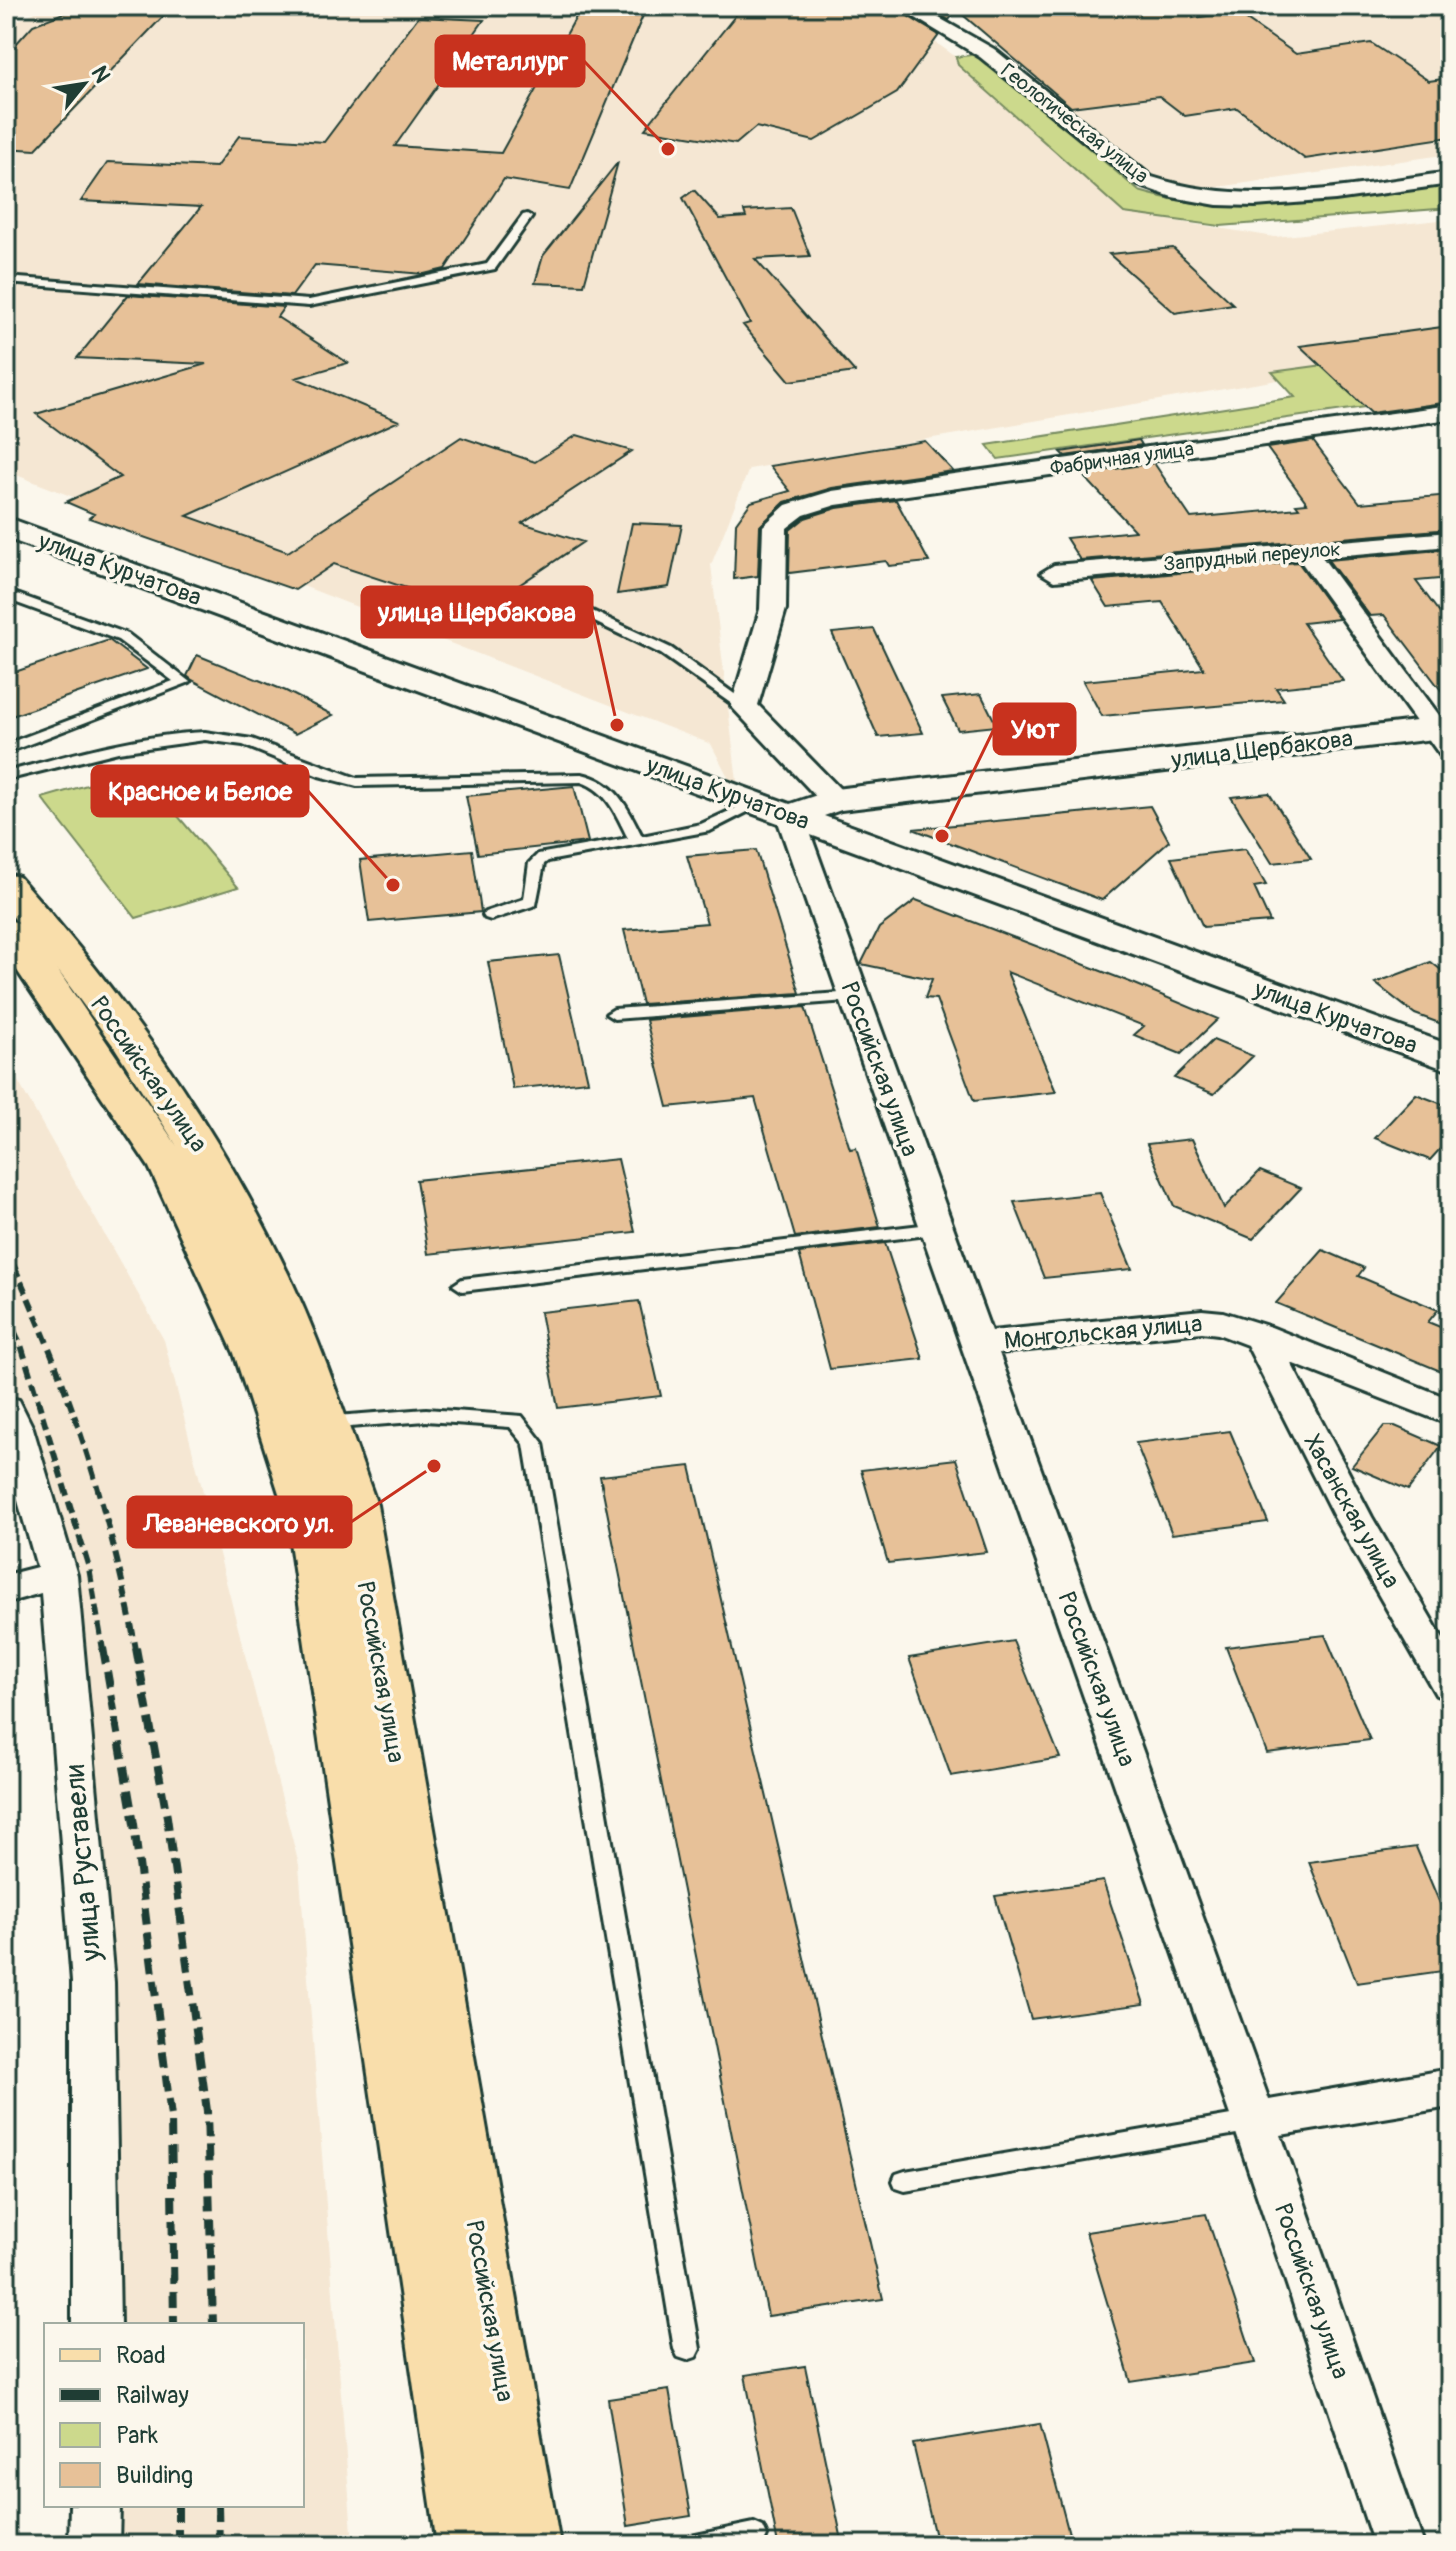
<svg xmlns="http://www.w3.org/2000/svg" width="1456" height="2551" viewBox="0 0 1456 2551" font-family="Pangolin,sans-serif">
  <rect width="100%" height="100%" fill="#fbf7ec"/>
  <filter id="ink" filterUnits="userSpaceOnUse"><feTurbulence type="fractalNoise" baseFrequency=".0125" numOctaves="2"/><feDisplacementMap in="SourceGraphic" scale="16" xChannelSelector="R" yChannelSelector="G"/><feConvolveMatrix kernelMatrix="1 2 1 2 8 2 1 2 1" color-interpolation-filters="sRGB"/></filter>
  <g filter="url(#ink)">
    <path fill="#f5e7d3" d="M 48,6 L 885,6 L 956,57 L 1124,213 L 1275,237 L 1450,219 L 1450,351 L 749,469 L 711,565 L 739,798 L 711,744 L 6,471 L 6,26 Z
      M 974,6 L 1450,6 L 1450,154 L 1197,190 L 1160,184 L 1015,60 L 1033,58 Z
      M 6,1060 L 164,1340 L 299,1865 L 353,2545 L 110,2545 L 109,2505 L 302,2505 L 302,2325 L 107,2325 L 100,1886 L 6,1378 Z"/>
    <path fill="#ccd98c" stroke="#768b60" stroke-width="2" d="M 978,54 L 1139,191 C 1238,222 1349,196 1450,185 L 1450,208 L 1220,226 L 1124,213 L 958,65 L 956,57 Z
      M 1450,348 L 1450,395 L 998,459 L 987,445 L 1295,397 L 1272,372 Z
      M 139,770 L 238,887 L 136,918 L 42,798 Z"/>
    <path fill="#e7c198" stroke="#1f3d34" stroke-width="2" d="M 81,6 L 173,6 L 35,150 L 6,148 L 6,55 L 33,25 Z
      M 582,6 L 647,6 L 570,190 L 504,179 L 445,269 L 424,274 L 315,265 L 292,296 L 138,284 L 201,207 L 81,201 L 108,162 L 216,167 L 239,136 L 324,142 L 418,17 L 484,20 L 395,146 L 501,153 Z
      M 743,6 L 891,6 L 939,35 L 897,93 L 814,141 L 756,127 L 736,144 L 645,129 Z
      M 953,6 L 1193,6 L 1193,18 L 1235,12 L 1296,54 L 1371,43 L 1429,81 L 1450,78 L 1450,137 L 1305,159 L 1237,108 L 1185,116 L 1159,96 L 1071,107 L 957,10 L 949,20 L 934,12 L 956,9 Z
      M 618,162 L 584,285 L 535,283 L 543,256 Z
      M 694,190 L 720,219 L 746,217 L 744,211 L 791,208 L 810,256 L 755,259 L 855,372 L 790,381 L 743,325 L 750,323 L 683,198 Z
      M 1173,248 L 1233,304 L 1175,313 L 1109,254 Z
      M 128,295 L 284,307 L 277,317 L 348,363 L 296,378 L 399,421 L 187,516 L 288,552 L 461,437 L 535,462 L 577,435 L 632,451 L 522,523 L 583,542 L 479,612 L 334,564 L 295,590 L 89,518 L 94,514 L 66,502 L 120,477 L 36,414 L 206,364 L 77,358 Z
      M 1450,326 L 1450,402 L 1371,413 L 1300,346 Z
      M 1139,440 L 1142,445 L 1065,456 L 1061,452 Z
      M 925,441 L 953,471 L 832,488 L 785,502 L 760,526 L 758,576 L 734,579 L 736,523 L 751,502 L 790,491 L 770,466 Z
      M 1313,441 L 1360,503 L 1450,495 L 1450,529 L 1080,560 L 1066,538 L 1135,531 L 1082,474 L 1154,463 L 1191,518 L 1299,508 L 1296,504 L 1307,503 L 1267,448 Z
      M 896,500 L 929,562 L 889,566 L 886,561 L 789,573 L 790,530 L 805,518 L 837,508 Z
      M 632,523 L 682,525 L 669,587 L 617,594 Z
      M 1450,549 L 1450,578 L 1416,581 L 1450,627 L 1450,702 L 1384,615 L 1370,616 L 1328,560 Z
      M 1298,562 L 1339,619 L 1303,623 L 1343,681 L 1276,688 L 1284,700 L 1102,716 L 1083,681 L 1204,669 L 1162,602 L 1108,607 L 1092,581 Z
      M 874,629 L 923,733 L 878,737 L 832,633 Z
      M 109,640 L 147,669 L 6,718 L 6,675 Z
      M 197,655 L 286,691 L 333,715 L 295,734 L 192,680 L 187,676 Z
      M 981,694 L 997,726 L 958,730 L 942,698 Z
      M 574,786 L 588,842 L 478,854 L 466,796 Z
      M 1269,793 L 1311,859 L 1272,863 L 1231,797 Z
      M 1150,806 L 1169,841 L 1102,900 L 913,829 Z
      M 1245,849 L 1266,885 L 1254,887 L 1270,922 L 1203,927 L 1171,858 Z
      M 472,850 L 481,912 L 369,922 L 360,860 Z
      M 756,850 L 800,993 L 642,1004 L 624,930 L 707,923 L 687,856 Z
      M 916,900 L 1135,984 L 1218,1019 L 1181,1054 L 1134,1035 L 1144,1026 L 1007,972 L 1056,1092 L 974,1101 L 936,999 L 925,998 L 932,979 L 861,964 L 879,928 Z
      M 559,955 L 588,1081 L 513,1089 L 488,962 Z
      M 1431,962 L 1450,977 L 1450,1027 L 1415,1014 L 1375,983 Z
      M 805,1007 L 850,1149 L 856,1148 L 880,1227 L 795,1237 L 755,1098 L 668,1107 L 646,1020 Z
      M 1213,1040 L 1253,1056 L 1214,1094 L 1174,1078 Z
      M 1416,1094 L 1450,1107 L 1450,1138 L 1430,1160 L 1375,1138 Z
      M 1192,1139 L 1224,1208 L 1260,1171 L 1301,1188 L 1253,1239 L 1174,1206 L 1147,1144 Z
      M 618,1159 L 635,1232 L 428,1254 L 416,1180 Z
      M 1100,1193 L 1132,1269 L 1044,1278 L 1014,1202 Z
      M 885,1243 L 923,1359 L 830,1369 L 799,1253 Z
      M 1323,1250 L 1364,1268 L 1358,1276 L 1438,1310 L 1428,1322 L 1450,1331 L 1450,1375 L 1276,1303 Z
      M 639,1301 L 661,1396 L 558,1408 L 540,1312 Z
      M 1384,1426 L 1395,1426 L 1441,1446 L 1408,1490 L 1352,1466 Z
      M 1230,1431 L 1268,1522 L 1172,1534 L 1136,1443 Z
      M 956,1459 L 987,1552 L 888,1563 L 861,1470 Z
      M 690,1466 L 883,2299 L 768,2316 L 600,1476 Z
      M 1325,1635 L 1370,1740 L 1267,1753 L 1226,1647 Z
      M 1013,1641 L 1060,1758 L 951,1776 L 909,1658 Z
      M 1416,1847 L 1450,1927 L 1450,1970 L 1357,1983 L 1309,1862 Z
      M 1103,1881 L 1144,2004 L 1031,2019 L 995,1896 Z
      M 1206,2214 L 1255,2363 L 1131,2382 L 1086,2232 Z
      M 805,2366 L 843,2545 L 778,2545 L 745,2375 Z
      M 669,2390 L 691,2516 L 628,2526 L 608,2399 Z
      M 1040,2424 L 1072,2545 L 937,2545 L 913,2444 Z"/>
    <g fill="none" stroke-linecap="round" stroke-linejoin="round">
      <defs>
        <path id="service" d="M 527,214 L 532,217 L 495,269 L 309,306 L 6,283 L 6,277 L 309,300 L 487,264 L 523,215 Z
          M 6,590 L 128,634 L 190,682 L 6,753 L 6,744 L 173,681 L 118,640 L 6,599 Z
          M 556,594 L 671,648 L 751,706 L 749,709 L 739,709 L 661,654 L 551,601 L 549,598 Z
          M 205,732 L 252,739 L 357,778 L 582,774 C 616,782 627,806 642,836 L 701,824 L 751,801 L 756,800 L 763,804 L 710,831 L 548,861 L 544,864 L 536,905 L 491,920 L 485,918 L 483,915 L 485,912 L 524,899 L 529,863 L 538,854 L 628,838 C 616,815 608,791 581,782 L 357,786 L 319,776 L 243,745 L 205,740 L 118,752 L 6,780 L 6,772 C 72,754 137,735 205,732 Z
          M 854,992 L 862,997 L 860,1000 L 614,1019 L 606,1014 L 614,1009 Z
          M 938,1223 L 944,1225 L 947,1229 L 944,1233 L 462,1291 L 453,1285 L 462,1279 Z
          M 426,1409 L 522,1416 L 543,1443 L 700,2349 L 696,2357 L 687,2360 L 678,2357 L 674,2349 L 524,1444 L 510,1427 L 426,1421 L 324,1429 L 315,1423 L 324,1417 Z
          M 1254,2111 L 1262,2114 L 1266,2121 L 1262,2128 L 1254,2131 L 905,2191 L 896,2188 L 893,2181 L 896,2174 L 905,2171 Z
          M 754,2523 L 763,2527 L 767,2536 L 763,2545 L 687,2545 L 691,2536 Z"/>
        <path id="minor" d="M 896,6 L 918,6 L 994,49 L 1152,177 C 1250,209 1351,185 1450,172 L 1450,184 L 1335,200 L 1255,206 L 1217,205 L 1172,197 L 1138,185 L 980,57 Z
          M 1450,405 L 1450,419 L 836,505 L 804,515 L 787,528 L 786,609 L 758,705 L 845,794 L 849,800 L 845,806 L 825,806 L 731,706 L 760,609 L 763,526 L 786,505 L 832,491 Z
          M 1450,532 L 1450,546 L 1322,557 L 1450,730 L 1450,757 L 1440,755 L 1299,559 L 1054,581 L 1041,573 L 1054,565 Z
          M 790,808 L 800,810 L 804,816 L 991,1331 L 1202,1310 L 1223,1312 L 1271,1327 L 1450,1399 L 1450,1425 L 1291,1363 L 1372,1517 L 1450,1651 L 1450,1700 L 1436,1695 L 1334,1517 L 1247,1345 L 1218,1334 L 1202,1332 L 999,1353 L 1269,2100 L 1450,2069 L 1450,2107 L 1281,2135 L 1424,2545 L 1374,2545 L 1232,2121 L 776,816 L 780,810 Z
          M 6,1397 L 19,1400 L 33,1428 L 77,1575 L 114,1982 L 120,2325 L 72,2325 L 72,1982 L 41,1593 L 6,1603 L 6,1575 L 37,1567 L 6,1459 Z
          M 70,2505 L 120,2505 L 119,2545 L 69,2545 Z"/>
        <path id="tertiary" d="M 6,517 L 790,804 L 835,789 L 1450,717 L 1450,737 L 841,810 L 824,816 L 1450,1045 L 1450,1071 L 6,538 Z"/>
        <path id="primary" d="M 6,874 L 19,877 C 128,1000 223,1135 293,1284 C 326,1355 350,1431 377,1505 L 560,2545 L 437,2545 L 286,1515 L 234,1353 L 149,1167 L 6,954 L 6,919 L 18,923 L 6,908 ZM 57,969 L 115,1048 L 177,1146 Z"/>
      </defs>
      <use href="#service" stroke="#1f3d34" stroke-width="6"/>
      <use href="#minor" stroke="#1f3d34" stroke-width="6"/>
      <use href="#tertiary" stroke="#1f3d34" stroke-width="6"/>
      <use href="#primary" stroke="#1f3d34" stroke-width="6"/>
      <use href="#service" fill="#fbf7ec" fill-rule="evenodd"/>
      <use href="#minor" fill="#fbf7ec" fill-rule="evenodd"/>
      <use href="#tertiary" fill="#fbf7ec" fill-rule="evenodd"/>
      <use href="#primary" fill="#f9deab" fill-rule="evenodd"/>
      <path stroke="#1f3d34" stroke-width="6" stroke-dasharray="12 6" stroke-linecap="butt" d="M 6,1249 C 66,1376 111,1511 136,1650
        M 6,1314 L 21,1345 L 89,1568 L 103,1650"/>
      <path stroke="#1f3d34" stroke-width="8" stroke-dasharray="16 8" stroke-linecap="butt" d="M 103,1648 L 134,1824 L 171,2117 L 174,2325
        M 136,1648 L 167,1817 L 207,2111 L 213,2325
        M 178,2505 L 178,2545
        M 218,2505 L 219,2545"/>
    </g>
  </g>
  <g text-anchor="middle" stroke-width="7" stroke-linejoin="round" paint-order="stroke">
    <g font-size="20" fill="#1f3d34" stroke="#fbf7ec">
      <text transform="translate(1075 123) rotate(38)" y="7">Геологическая улица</text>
      <text transform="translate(1122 458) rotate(-8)" y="7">Фабричная улица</text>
      <text transform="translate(1252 556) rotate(-5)" y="7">Запрудный переулок</text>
    </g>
    <g font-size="24" fill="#1f3d34" stroke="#fbf7ec">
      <text transform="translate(120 569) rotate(20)" y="8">улица Курчатова</text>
      <text transform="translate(1262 749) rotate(-7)" y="8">улица Щербакова</text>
      <text transform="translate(728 793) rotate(20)" y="8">улица Курчатова</text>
      <text transform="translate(1336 1017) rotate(20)" y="8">улица Курчатова</text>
      <text transform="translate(880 1069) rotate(70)" y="8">Российская улица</text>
      <text transform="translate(149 1074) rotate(55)" y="8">Российская улица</text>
      <text transform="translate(1103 1332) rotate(-5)" y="8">Монгольская улица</text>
      <text transform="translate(1352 1511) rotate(61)" y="8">Хасанская улица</text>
      <text transform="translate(381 1672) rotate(80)" y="8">Российская улица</text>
      <text transform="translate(1097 1679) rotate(70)" y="8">Российская улица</text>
      <text transform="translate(1312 2291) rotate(71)" y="8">Российская улица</text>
      <text transform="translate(490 2311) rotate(80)" y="8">Российская улица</text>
    </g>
    <g font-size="28" fill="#1f3d34" stroke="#fbf7ec">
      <text transform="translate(82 1863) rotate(-95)" y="10">улица Руставели</text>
    </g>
  </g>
  <path fill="none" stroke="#c8321e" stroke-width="3" d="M668 149L584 61M617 725L592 612M942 836L994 729M393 885L308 791M434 1466L351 1522"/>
  <g fill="#c8321e" stroke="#fbf7ec" stroke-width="3">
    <circle cx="668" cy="149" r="8"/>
    <circle cx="617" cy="725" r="8"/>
    <circle cx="942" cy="836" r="8"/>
    <circle cx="393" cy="885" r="8"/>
    <circle cx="434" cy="1466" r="8"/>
  </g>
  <g fill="#c8321e" stroke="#c8321e" stroke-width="3">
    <rect x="436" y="36" width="148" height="50" rx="8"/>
    <rect x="362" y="587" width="230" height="50" rx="8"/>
    <rect x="994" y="704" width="81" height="50" rx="8"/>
    <rect x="92" y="766" width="216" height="50" rx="8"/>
    <rect x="128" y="1497" width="223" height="50" rx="8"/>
  </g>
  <g font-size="26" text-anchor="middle" font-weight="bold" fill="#fff">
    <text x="510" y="70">Металлург</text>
    <text x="477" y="621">улица Щербакова</text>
    <text x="1035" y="738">Уют</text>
    <text x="200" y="800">Красное и Белое</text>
    <text x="239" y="1532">Леваневского ул.</text>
  </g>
  <rect width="1456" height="2551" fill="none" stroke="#fbf7ec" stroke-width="32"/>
  <rect x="16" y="16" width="1424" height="2519" fill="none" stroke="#1f3d34" stroke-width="3" filter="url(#ink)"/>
  <rect x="44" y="2323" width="260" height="184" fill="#fbf7ec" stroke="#a3ada2" stroke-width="2"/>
  <rect x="60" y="2349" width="40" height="12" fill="#f9deab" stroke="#a3ada2" stroke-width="2"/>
  <text x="116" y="2363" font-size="24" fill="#1f3d34">Road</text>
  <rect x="60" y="2389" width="40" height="12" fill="#1f3d34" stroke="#a3ada2" stroke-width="2"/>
  <text x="116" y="2403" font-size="24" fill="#1f3d34">Railway</text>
  <rect x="60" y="2423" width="40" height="24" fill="#ccd98c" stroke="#a3ada2" stroke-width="2"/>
  <text x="116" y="2443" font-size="24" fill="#1f3d34">Park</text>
  <rect x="60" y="2463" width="40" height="24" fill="#e7c198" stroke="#a3ada2" stroke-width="2"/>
  <text x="116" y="2483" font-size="24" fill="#1f3d34">Building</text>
  <g transform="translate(84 84) rotate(60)" stroke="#fbf7ec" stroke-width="6" paint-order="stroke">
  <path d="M0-6L14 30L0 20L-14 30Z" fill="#1f3d34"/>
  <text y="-12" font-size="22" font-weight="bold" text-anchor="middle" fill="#1f3d34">N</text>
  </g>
</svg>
